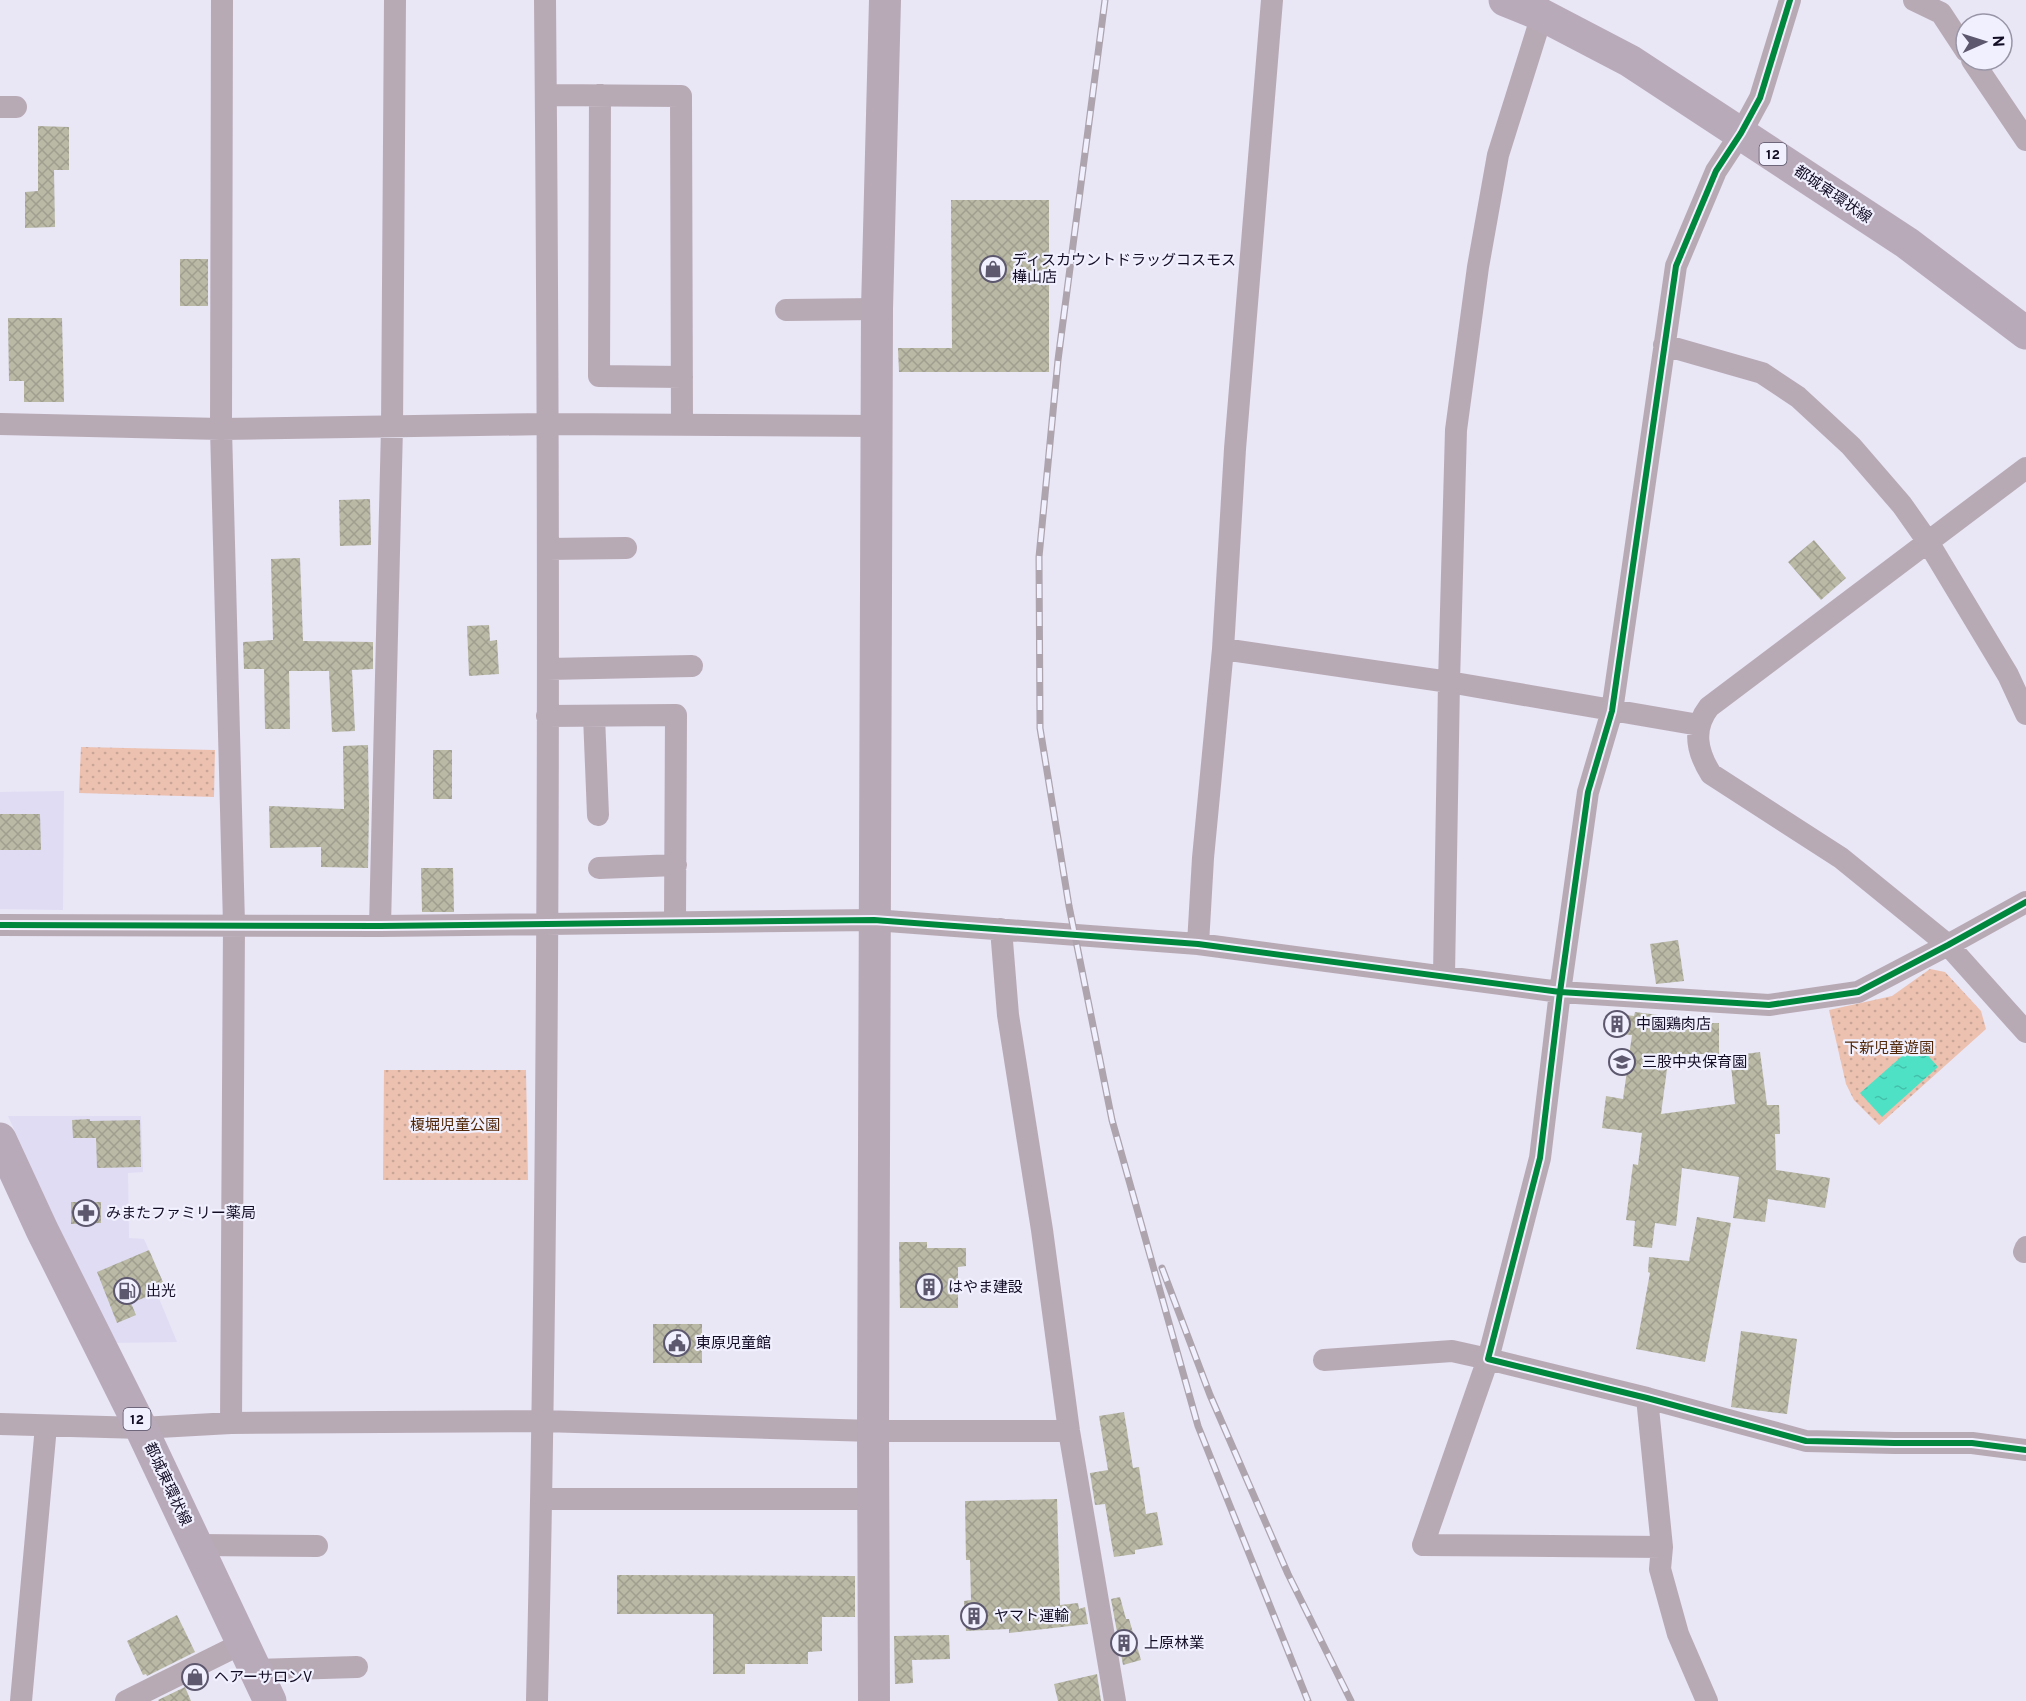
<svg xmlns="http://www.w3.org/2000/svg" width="2026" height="1701" viewBox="0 0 2026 1701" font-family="Overpass,'Noto Sans JP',sans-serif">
  <defs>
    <pattern id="park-dots" width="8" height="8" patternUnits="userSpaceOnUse" patternTransform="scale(1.5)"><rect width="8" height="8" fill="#ecc1b0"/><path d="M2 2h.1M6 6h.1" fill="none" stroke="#c9a597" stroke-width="1.8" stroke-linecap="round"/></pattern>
    <pattern id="water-ripples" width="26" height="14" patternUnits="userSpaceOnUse" patternTransform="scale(1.5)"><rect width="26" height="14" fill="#4ee1c6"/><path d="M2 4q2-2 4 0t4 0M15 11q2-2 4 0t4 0" fill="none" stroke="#43c0aa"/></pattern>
    <pattern id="building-cross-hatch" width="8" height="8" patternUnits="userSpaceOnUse" patternTransform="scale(1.5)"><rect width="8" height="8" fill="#bab9a6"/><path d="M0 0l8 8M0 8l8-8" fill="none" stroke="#9f9e8f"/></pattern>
  </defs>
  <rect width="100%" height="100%" fill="#e9e6f6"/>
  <path fill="#e0dcf4" d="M 64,791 L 63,910 L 0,909 L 0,792 Z
    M 8,1116 L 141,1116 L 143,1172 L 128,1173 L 129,1238 L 144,1239 L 167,1292 L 158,1296 L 177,1342 L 111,1343 Z"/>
  <path fill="url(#park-dots)" d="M 81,747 L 215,750 L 214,797 L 79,793 Z
    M 1930,969 L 1945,972 L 1981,1011 L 1986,1029 L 1879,1125 L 1854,1100 L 1846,1084 L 1829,1010 L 1892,996 Z
    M 384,1070 L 526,1070 L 528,1180 L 383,1180 Z"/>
  <path fill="url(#water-ripples)" d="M 1917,1043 L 1938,1067 L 1882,1117 L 1860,1093 Z"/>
  <path fill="url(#building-cross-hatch)" d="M 38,126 L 69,127 L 69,170 L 54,170 L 55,227 L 25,228 L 25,192 L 38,191 Z
    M 951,200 L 1049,200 L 1049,372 L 899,372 L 898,348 L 952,348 Z
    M 180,259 L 208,259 L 208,306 L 180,306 Z
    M 8,318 L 62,318 L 64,402 L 24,402 L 24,381 L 9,381 Z
    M 370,499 L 371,545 L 340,546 L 339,500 Z
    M 1814,540 L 1846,578 L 1821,600 L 1788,562 Z
    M 300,558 L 303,641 L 373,642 L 373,669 L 352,670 L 355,731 L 332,732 L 329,671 L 289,671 L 290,729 L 265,729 L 264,669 L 244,669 L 243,642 L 273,640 L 271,559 Z
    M 489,625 L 490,641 L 497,640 L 499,674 L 469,676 L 467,626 Z
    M 368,745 L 369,809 L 368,868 L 321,867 L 321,847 L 270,848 L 269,806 L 344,809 L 343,746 Z
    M 433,750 L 452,750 L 452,799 L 433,799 Z
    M 0,814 L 40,814 L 41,850 L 0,850 Z
    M 421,868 L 453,868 L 454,912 L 422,912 Z
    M 1678,940 L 1684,981 L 1656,984 L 1650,944 Z
    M 1635,1012 L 1674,1017 L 1673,1023 L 1719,1023 L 1719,1054 L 1669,1054 L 1661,1114 L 1735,1104 L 1730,1056 L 1760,1052 L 1767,1105 L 1779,1105 L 1780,1134 L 1775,1134 L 1776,1170 L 1830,1178 L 1825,1208 L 1768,1199 L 1765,1222 L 1733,1218 L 1739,1177 L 1682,1168 L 1676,1226 L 1655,1223 L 1652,1248 L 1633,1246 L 1635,1221 L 1626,1220 L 1633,1164 L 1638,1165 L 1642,1133 L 1602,1128 L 1606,1096 L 1623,1099 L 1632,1035 L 1607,1033 L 1609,1013 L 1634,1016 Z
    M 90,1119 L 90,1121 L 140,1120 L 141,1167 L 97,1168 L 96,1138 L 73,1138 L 72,1120 Z
    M 71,1202 L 101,1202 L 101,1223 L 71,1224 Z
    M 1697,1217 L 1731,1223 L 1705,1362 L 1636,1349 L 1650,1273 L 1648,1272 L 1649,1257 L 1689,1261 Z
    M 899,1242 L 927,1242 L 927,1248 L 966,1248 L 966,1266 L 958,1267 L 958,1308 L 900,1308 Z
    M 149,1250 L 166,1289 L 131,1303 L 136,1315 L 117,1323 L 97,1272 Z
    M 653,1324 L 702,1324 L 702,1363 L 653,1363 Z
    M 1741,1331 L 1797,1339 L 1787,1414 L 1731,1407 Z
    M 1124,1412 L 1133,1468 L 1139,1467 L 1146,1514 L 1157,1512 L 1163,1545 L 1135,1550 L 1135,1554 L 1114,1557 L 1105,1504 L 1095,1505 L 1090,1473 L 1108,1470 L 1099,1416 Z
    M 1057,1499 L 1060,1605 L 1078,1603 L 1079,1609 L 1085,1607 L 1088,1624 L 1009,1633 L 1009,1629 L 966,1631 L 964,1601 L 971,1600 L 970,1560 L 966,1560 L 965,1501 Z
    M 617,1575 L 855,1576 L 855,1617 L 822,1617 L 822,1651 L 808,1652 L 808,1664 L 745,1664 L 745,1674 L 713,1674 L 713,1614 L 617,1614 Z
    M 1120,1597 L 1126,1619 L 1129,1619 L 1141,1660 L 1123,1665 L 1111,1599 Z
    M 177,1615 L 195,1652 L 147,1676 L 146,1674 L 143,1675 L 127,1641 Z
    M 949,1635 L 950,1659 L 912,1660 L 913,1683 L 895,1684 L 894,1636 Z
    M 1097,1674 L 1101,1701 L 1058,1701 L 1054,1684 Z
    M 185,1687 L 191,1701 L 159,1701 L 158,1700 Z"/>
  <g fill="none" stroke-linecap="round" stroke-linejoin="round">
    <path stroke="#b8aab5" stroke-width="22" d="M 222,0 L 221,429 L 234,924 L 231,1423
      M 1790,0 L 1760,98 L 1741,133 L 1716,171 L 1676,266 L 1612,711 L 1588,792 L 1560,992 L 1540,1158 L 1488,1359 L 1647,1398 L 1806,1441 L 1894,1443 L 1972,1443 L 2026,1450
      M 1914,0 L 1941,13 L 1966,51
      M 1972,60 L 2026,140
      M 546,95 L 681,96 L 682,425
      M 600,95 L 599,376 L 682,377
      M 0,107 L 16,107
      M 786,310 L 877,309
      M 1664,345 L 1762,373 L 1798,397 L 1851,446 L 1902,505 L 1928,542 L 2008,675 L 2026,714
      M 0,424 L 221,429 L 549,424 L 877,426
      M 2026,468 L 1709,707 C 1692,729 1697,752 1711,774 L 1841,858 L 1948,945 L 2026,1032
      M 548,549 L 626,548
      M 1223,649 L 1449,682 L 1699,725
      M 548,669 L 692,666
      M 547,716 L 676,715 L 675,922
      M 594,716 L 598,815
      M 599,868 L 676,865
      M 0,925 L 380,926 L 874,920 L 1198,944 L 1560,992 L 1769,1005 L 1858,992 L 1948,945 L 2026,902
      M 380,926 L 392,427 L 395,0
      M 1001,929 L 1008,1015 L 1042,1230 L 1069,1431 L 1115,1701
      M 1198,944 L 1203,858 L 1223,649 L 1235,449 L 1272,0
      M 1444,975 L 1449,682 L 1456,430 L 1478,267 L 1498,155 L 1542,15
      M 2024,1252 L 2026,1247
      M 1324,1360 L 1452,1351 L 1488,1359 L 1423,1545 L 1662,1547
      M 1647,1398 L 1662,1547 L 1660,1569 L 1678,1634 L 1707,1701
      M 0,1424 L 141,1428 L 231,1423 L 543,1421 L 873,1431 L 1069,1431
      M 541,1499 L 873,1499
      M 197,1545 L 317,1546
      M 255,1670 L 357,1667
      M 21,1701 L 46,1426
      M 126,1701 L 243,1643
      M 537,1701 C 550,1134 550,567 545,0"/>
    <path stroke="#b7a9b5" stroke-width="32" d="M 874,1701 L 873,1431 L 877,309 L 885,0"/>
    <path stroke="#b9aab9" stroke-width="33" d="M 1505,0 L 1542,15 L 1630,61 L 1907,243 L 2026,333
      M 0,1139 L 42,1230 L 141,1428 L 270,1701"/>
    <defs>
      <path id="rail" d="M 1105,0 L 1058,360 L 1039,557 L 1040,728 L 1069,906 L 1112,1120 L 1198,1426 L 1308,1701
        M 1162,1268 L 1210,1395 L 1288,1574 L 1351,1701"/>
    </defs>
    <use href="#rail" stroke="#ada4ae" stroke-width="7"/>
    <use href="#rail" stroke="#f1f0fe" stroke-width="4.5" stroke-dasharray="14" stroke-linecap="butt"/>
    <defs>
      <path id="cycleway" d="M 1790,0 L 1760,98 L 1741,133 L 1716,171 L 1676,266 L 1612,711 L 1588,792 L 1560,992 L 1540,1158 L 1488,1359 L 1647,1398 L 1806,1441 L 1894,1443 L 1972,1443 L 2026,1450
        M 0,925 L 380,926 L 874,920 L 1198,944 L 1560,992 L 1769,1005 L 1858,992 L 1948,945 L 2026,902"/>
    </defs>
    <use href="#cycleway" stroke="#f1f0fe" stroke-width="10"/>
    <use href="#cycleway" stroke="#00873e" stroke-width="6"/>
  </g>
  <defs>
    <symbol id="shop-ring" viewBox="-11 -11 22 22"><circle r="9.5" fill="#f1f0fe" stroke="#5d586e" stroke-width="1.5"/><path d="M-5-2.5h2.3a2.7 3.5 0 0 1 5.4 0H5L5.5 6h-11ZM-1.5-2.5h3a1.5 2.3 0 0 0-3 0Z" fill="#5d586e"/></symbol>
    <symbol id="building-ring" viewBox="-11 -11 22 22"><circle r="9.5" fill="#f1f0fe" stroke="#5d586e" stroke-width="1.5"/><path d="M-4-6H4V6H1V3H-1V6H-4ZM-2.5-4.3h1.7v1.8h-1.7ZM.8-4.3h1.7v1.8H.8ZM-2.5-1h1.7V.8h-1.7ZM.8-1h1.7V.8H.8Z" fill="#5d586e"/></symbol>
    <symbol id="school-ring" viewBox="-11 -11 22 22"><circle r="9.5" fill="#f1f0fe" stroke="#5d586e" stroke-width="1.5"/><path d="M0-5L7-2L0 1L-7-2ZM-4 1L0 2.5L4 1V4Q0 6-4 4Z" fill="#5d586e"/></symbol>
    <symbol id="pharmacy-ring" viewBox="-11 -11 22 22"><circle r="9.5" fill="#f1f0fe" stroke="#5d586e" stroke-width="1.5"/><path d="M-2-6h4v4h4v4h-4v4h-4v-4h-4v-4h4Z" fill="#5d586e"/></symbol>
    <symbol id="fuel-ring" viewBox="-11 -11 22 22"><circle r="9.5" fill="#f1f0fe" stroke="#5d586e" stroke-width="1.5"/><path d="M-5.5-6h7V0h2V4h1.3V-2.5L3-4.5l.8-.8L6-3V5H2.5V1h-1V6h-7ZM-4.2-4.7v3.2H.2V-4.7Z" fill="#5d586e"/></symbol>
    <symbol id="civic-ring" viewBox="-11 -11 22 22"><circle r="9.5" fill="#f1f0fe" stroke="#5d586e" stroke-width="1.5"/><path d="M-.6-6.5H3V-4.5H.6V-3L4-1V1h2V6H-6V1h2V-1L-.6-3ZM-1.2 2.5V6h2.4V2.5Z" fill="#5d586e"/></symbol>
  </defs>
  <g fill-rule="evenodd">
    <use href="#shop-ring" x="978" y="254" width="30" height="30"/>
    <use href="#building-ring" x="1602" y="1009" width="30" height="30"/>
    <use href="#school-ring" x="1607" y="1047" width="30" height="30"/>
    <use href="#pharmacy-ring" x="71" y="1198" width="30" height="30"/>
    <use href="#building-ring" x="914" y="1272" width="30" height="30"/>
    <use href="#fuel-ring" x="112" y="1276" width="30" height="30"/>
    <use href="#civic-ring" x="662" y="1328" width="30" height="30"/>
    <use href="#building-ring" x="959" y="1601" width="30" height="30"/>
    <use href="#building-ring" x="1109" y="1628" width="30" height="30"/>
    <use href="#shop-ring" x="180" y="1662" width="30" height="30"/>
  </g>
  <g text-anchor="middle" stroke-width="4.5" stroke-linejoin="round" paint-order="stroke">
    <g fill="#f1f0fe" stroke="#555065" stroke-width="1.5">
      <rect x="1759.5" y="143" width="27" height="22" rx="4.5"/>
      <rect x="123.5" y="1408" width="27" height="22" rx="4.5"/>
    </g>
    <g font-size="14" font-weight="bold" fill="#120c24">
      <text x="1773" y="159">12</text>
      <text x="137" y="1424">12</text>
    </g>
    <g font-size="15" fill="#120c24" stroke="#f1f0fe">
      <text transform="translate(1833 194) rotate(34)" y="5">都城東環状線</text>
      <text transform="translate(168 1484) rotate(65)" y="5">都城東環状線</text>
    </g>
    <g font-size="15" fill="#120c24" stroke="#f1f0fe" text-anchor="start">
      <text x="1012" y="265">ディスカウントドラッグコスモス<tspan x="1012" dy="17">樺山店</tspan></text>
      <text x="1636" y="1029">中園鶏肉店</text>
      <text x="1642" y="1067">三股中央保育園</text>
      <text x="106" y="1218">みまたファミリー薬局</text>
      <text x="948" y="1292">はやま建設</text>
      <text x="146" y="1296">出光</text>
      <text x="696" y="1348">東原児童館</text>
      <text x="994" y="1621">ヤマト運輸</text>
      <text x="1144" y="1648">上原林業</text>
      <text x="214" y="1682">ヘアーサロンV</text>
    </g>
    <g font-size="15" fill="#512709" stroke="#f1f0fe">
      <text x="1889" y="1053">下新児童遊園</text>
      <text x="455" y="1130">榎堀児童公園</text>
    </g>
  </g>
  <g transform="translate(1984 42) rotate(87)"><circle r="28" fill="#f1f0fe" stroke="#9895a7" stroke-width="1.5"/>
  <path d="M0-4.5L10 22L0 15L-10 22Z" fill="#5d586e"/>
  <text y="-9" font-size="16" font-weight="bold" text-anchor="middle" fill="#120c24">N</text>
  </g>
</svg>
